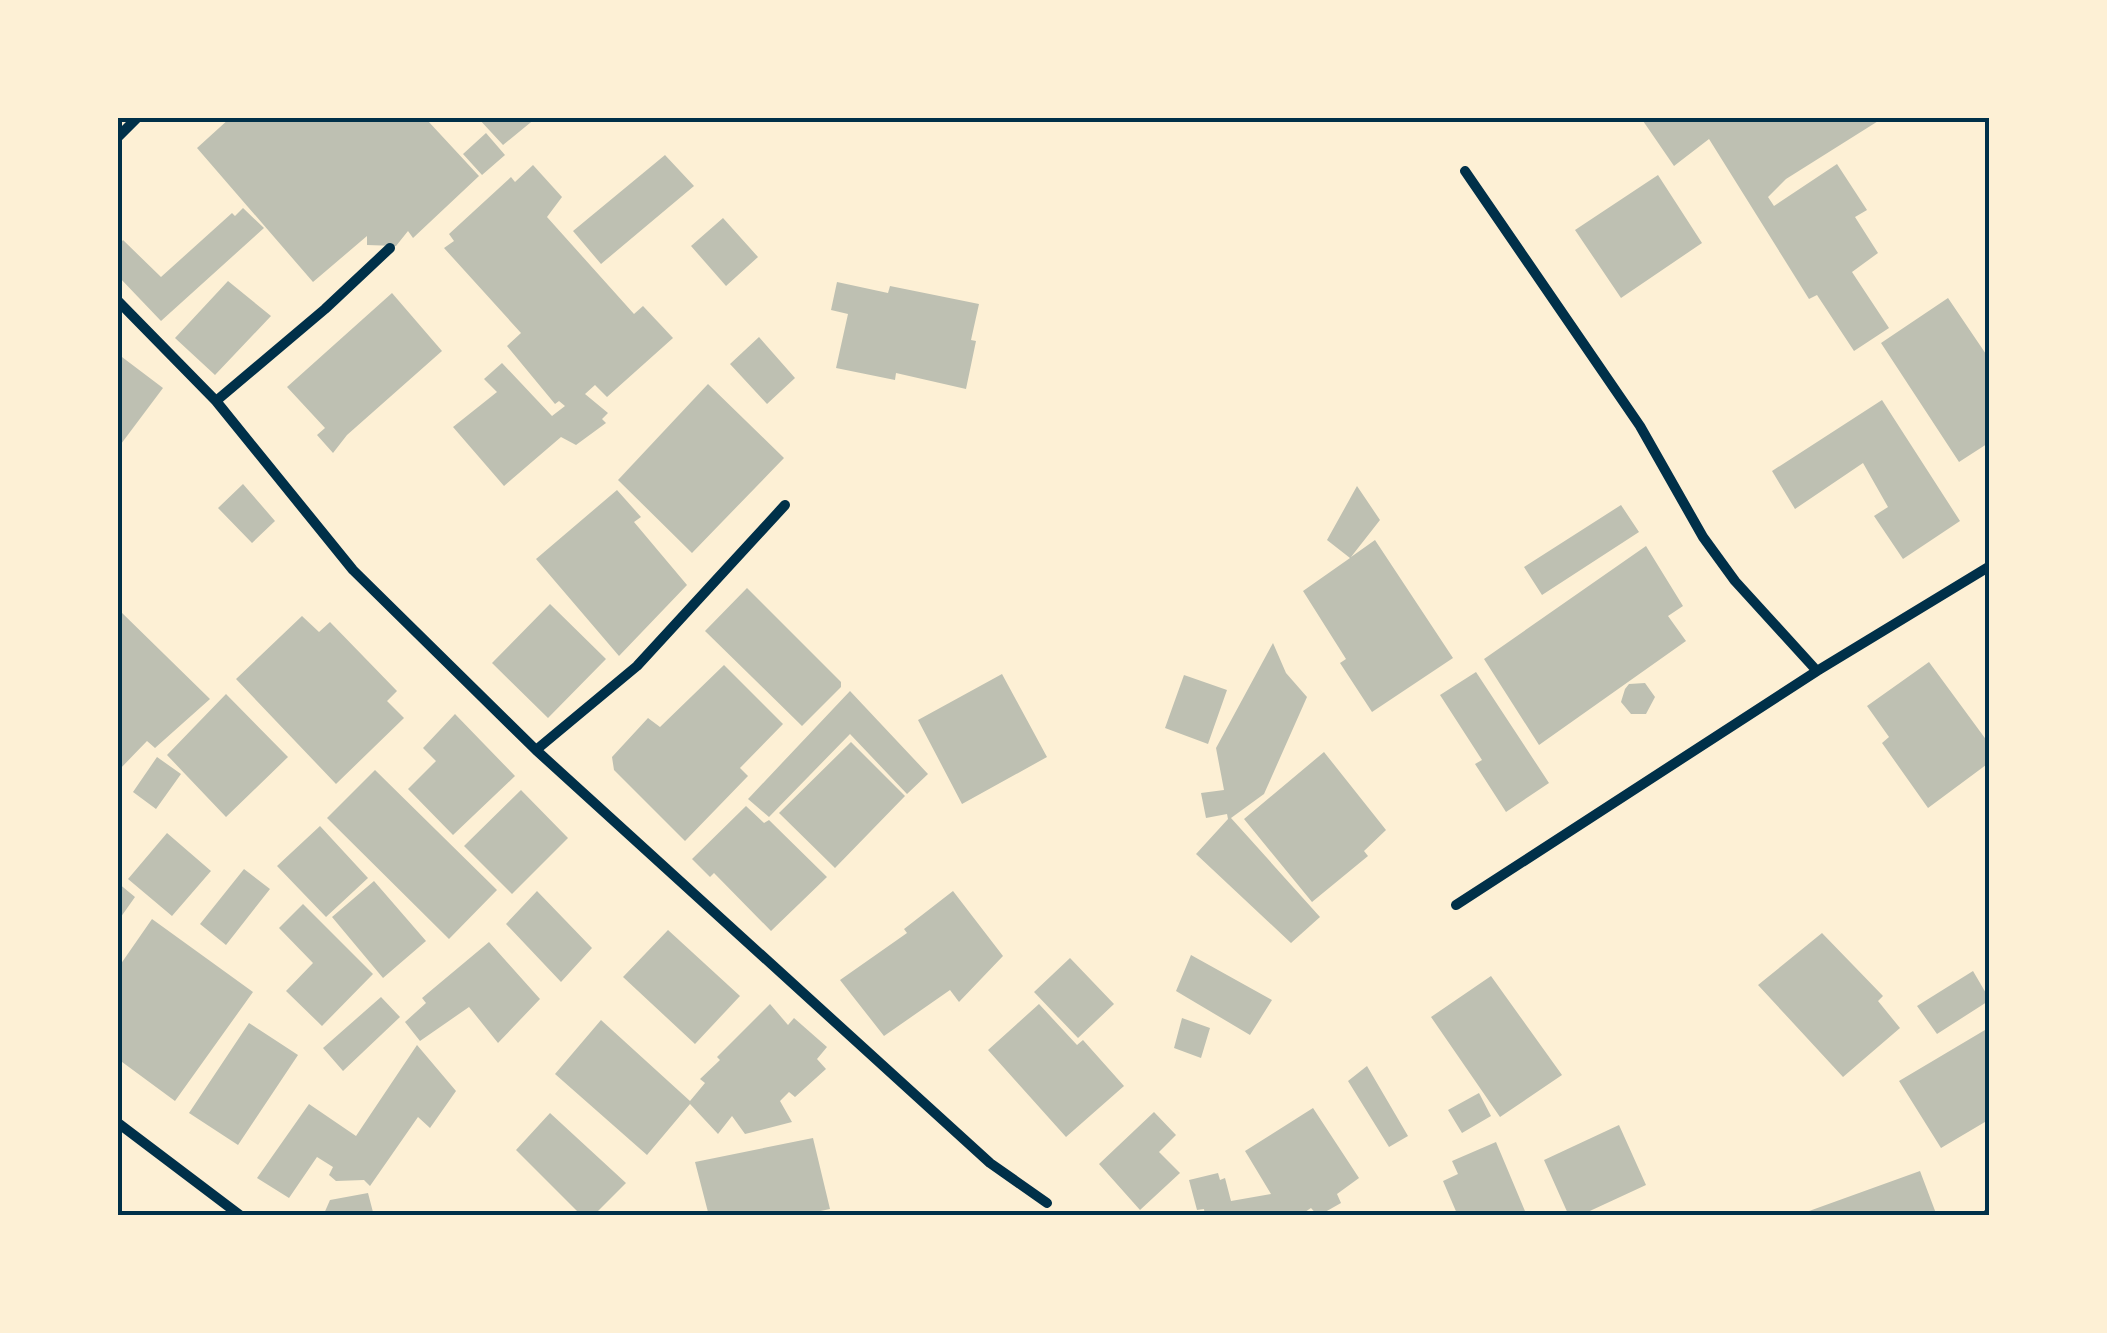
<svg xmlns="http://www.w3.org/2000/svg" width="2107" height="1333" viewBox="0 0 2107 1333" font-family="Raleway,sans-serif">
  <rect width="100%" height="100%" fill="#fdf0d5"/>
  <path fill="#bec0b2" d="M 230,118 L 431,118 L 428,121 L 479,176 L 413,238 L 408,231 L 396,246 L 367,245 L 367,236 L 313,282 L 197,148 Z
    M 478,118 L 536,118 L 503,145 Z
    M 1641,118 L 1883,118 L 1786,179 L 1768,197 L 1774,206 L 1837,164 L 1867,210 L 1855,217 L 1878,253 L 1852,272 L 1889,328 L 1854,351 L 1817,295 L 1809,299 L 1709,139 L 1674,166 Z
    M 486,133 L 505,155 L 482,175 L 463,154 Z
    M 665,155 L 694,186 L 601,264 L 573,231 Z
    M 533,165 L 562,197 L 547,217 L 634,314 L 643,306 L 673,338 L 607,397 L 595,385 L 585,394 L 608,413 L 602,419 L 606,423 L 576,445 L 561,437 L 504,486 L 453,427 L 497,392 L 484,379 L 502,363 L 552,416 L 565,406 L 559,401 L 555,404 L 507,346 L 521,333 L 444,248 L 454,241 L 449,234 L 511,177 L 515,182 Z
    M 1658,175 L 1702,243 L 1621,298 L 1575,230 Z
    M 243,208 L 264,228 L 161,321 L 118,276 L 118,246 L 123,240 L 161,277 L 232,213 L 235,216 Z
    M 723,218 L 758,257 L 726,286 L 691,246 Z
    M 228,281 L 271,316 L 215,375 L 175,338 Z
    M 837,282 L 888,293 L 890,286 L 979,304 L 971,340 L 976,341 L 966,389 L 896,373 L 895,380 L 836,368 L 848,314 L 831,310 Z
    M 392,293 L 442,351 L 347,435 L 333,453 L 317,435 L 325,428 L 287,387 Z
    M 1948,298 L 1990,360 L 1990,442 L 1959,462 L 1881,343 Z
    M 759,337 L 795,378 L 767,404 L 730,364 Z
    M 118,354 L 163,388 L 118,448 Z
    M 708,384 L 784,458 L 692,553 L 618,480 Z
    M 1882,400 L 1960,521 L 1903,559 L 1874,516 L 1888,507 L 1863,463 L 1795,509 L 1772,471 Z
    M 243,484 L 275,521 L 252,543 L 218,508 Z
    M 1357,486 L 1380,520 L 1351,557 L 1375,540 L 1453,658 L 1372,712 L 1340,663 L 1346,659 L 1303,591 L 1350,558 L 1327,540 Z
    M 617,490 L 641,517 L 634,522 L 687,585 L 619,656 L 536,559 Z
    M 1621,505 L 1639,532 L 1542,595 L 1524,567 Z
    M 1646,546 L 1683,606 L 1668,616 L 1686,641 L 1539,745 L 1484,659 Z
    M 747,588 L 841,682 L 841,687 L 802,726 L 705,631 Z
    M 550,604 L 606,659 L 548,718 L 492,663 Z
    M 118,609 L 210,699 L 155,748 L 147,741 L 118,771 Z
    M 302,616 L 319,632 L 330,622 L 397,691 L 387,701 L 404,718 L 336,784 L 236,679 Z
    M 1273,643 L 1286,673 L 1307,697 L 1264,794 L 1231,818 L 1320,917 L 1291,943 L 1196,854 L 1228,819 L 1227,814 L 1206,818 L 1201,793 L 1224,790 L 1216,748 Z
    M 1929,662 L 1990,745 L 1990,762 L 1928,808 L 1882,743 L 1889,737 L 1867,706 Z
    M 724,665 L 783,724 L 740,768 L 748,776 L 685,841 L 614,770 L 612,757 L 648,718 L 660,727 Z
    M 1476,672 L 1549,783 L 1506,812 L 1475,764 L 1482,760 L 1440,695 Z
    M 1002,674 L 1047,757 L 962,804 L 918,720 Z
    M 1184,675 L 1227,690 L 1208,744 L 1165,728 Z
    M 1645,683 L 1655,697 L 1646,714 L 1631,714 L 1621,702 L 1625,689 L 1629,684 Z
    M 850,691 L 928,774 L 907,794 L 850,734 L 769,817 L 748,799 Z
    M 226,694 L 288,757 L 226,817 L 167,755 Z
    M 455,714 L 515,776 L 453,835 L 408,789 L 436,761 L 423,748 Z
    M 851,742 L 905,796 L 835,868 L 779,813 Z
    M 1324,752 L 1386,830 L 1364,851 L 1368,856 L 1312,902 L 1244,819 Z
    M 157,757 L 181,774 L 156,809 L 133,792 Z
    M 375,770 L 497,890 L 449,939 L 327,818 Z
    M 521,790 L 568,838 L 512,894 L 464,846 Z
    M 746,806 L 764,823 L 769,820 L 827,877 L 771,931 L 714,873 L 710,877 L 692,859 Z
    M 320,826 L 368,878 L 326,917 L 277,866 Z
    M 167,833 L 211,871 L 172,916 L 128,879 Z
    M 244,869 L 270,889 L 226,945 L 200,924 Z
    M 374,881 L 426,941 L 383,978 L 332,917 Z
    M 118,883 L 135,897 L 118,921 Z
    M 537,891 L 592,948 L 561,982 L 506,924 Z
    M 953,891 L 1003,956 L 959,1002 L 950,990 L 884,1036 L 840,980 L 907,933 L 904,929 Z
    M 303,904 L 373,974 L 322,1026 L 286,991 L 313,963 L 279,928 Z
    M 152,919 L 253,992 L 175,1101 L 118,1059 L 118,968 Z
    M 668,930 L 740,996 L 695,1044 L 623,977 Z
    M 1822,933 L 1883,996 L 1878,1001 L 1900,1028 L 1843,1077 L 1758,985 Z
    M 489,942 L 540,999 L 498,1043 L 469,1007 L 420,1041 L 405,1022 L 426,1003 L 422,998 Z
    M 1191,955 L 1272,1000 L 1250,1035 L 1176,991 Z
    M 1070,958 L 1114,1004 L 1078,1038 L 1034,992 Z
    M 1973,971 L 1990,1000 L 1937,1034 L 1917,1006 Z
    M 1491,976 L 1562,1075 L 1500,1117 L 1431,1017 Z
    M 381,997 L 400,1017 L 343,1071 L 323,1048 Z
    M 770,1004 L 788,1025 L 794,1018 L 827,1047 L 817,1059 L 826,1069 L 795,1097 L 789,1092 L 780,1101 L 792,1122 L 745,1134 L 732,1116 L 718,1134 L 690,1104 L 647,1155 L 555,1074 L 601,1020 L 690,1101 L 705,1083 L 700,1079 L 720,1060 L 717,1057 Z
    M 1039,1004 L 1077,1045 L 1083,1040 L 1124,1086 L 1066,1137 L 988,1050 Z
    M 1182,1018 L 1210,1028 L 1201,1058 L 1174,1048 Z
    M 249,1023 L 298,1055 L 238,1145 L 189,1113 Z
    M 1990,1027 L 1990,1119 L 1941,1148 L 1899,1081 Z
    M 417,1045 L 456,1091 L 430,1128 L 418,1117 L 370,1186 L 364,1180 L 336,1181 L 329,1175 L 333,1167 L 317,1157 L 289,1198 L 257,1178 L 309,1104 L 356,1136 Z
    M 1367,1066 L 1408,1136 L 1389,1147 L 1348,1081 Z
    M 1479,1093 L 1491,1116 L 1462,1133 L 1448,1110 Z
    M 1313,1108 L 1359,1178 L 1337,1194 L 1341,1203 L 1318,1216 L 1311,1208 L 1299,1216 L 1205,1216 L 1204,1209 L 1197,1210 L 1189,1180 L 1218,1173 L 1220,1180 L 1225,1178 L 1231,1201 L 1271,1194 L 1245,1151 Z
    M 1154,1112 L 1176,1135 L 1159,1152 L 1180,1173 L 1140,1210 L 1099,1164 Z
    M 550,1113 L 626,1183 L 593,1216 L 582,1216 L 516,1150 Z
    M 1619,1125 L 1646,1185 L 1579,1216 L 1569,1216 L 1544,1160 Z
    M 813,1138 L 830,1209 L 797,1216 L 709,1216 L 695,1162 Z
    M 1496,1142 L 1527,1216 L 1458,1216 L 1443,1181 L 1458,1174 L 1452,1161 Z
    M 1920,1171 L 1937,1216 L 1798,1216 L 1798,1215 Z
    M 368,1193 L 374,1216 L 323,1216 L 330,1200 Z"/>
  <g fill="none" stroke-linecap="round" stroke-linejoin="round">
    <path stroke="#003049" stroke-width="10" d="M 118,137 L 137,118
      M 1465,171 L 1640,426 L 1703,537 L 1735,581 L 1817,671
      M 118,301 L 216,401 L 353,570 L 536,750 L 990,1163 L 1047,1203
      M 216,401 L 325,309 L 390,248
      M 536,750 L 637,666 L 785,505
      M 1456,905 L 1817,671 L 1990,566
      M 118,1123 L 241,1216
      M 1985,1216 L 1990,1213"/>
  </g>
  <rect width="2107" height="1333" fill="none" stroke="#fdf0d5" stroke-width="240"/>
  <rect x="120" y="120" width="1867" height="1093" fill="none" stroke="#003049" stroke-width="4"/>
</svg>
